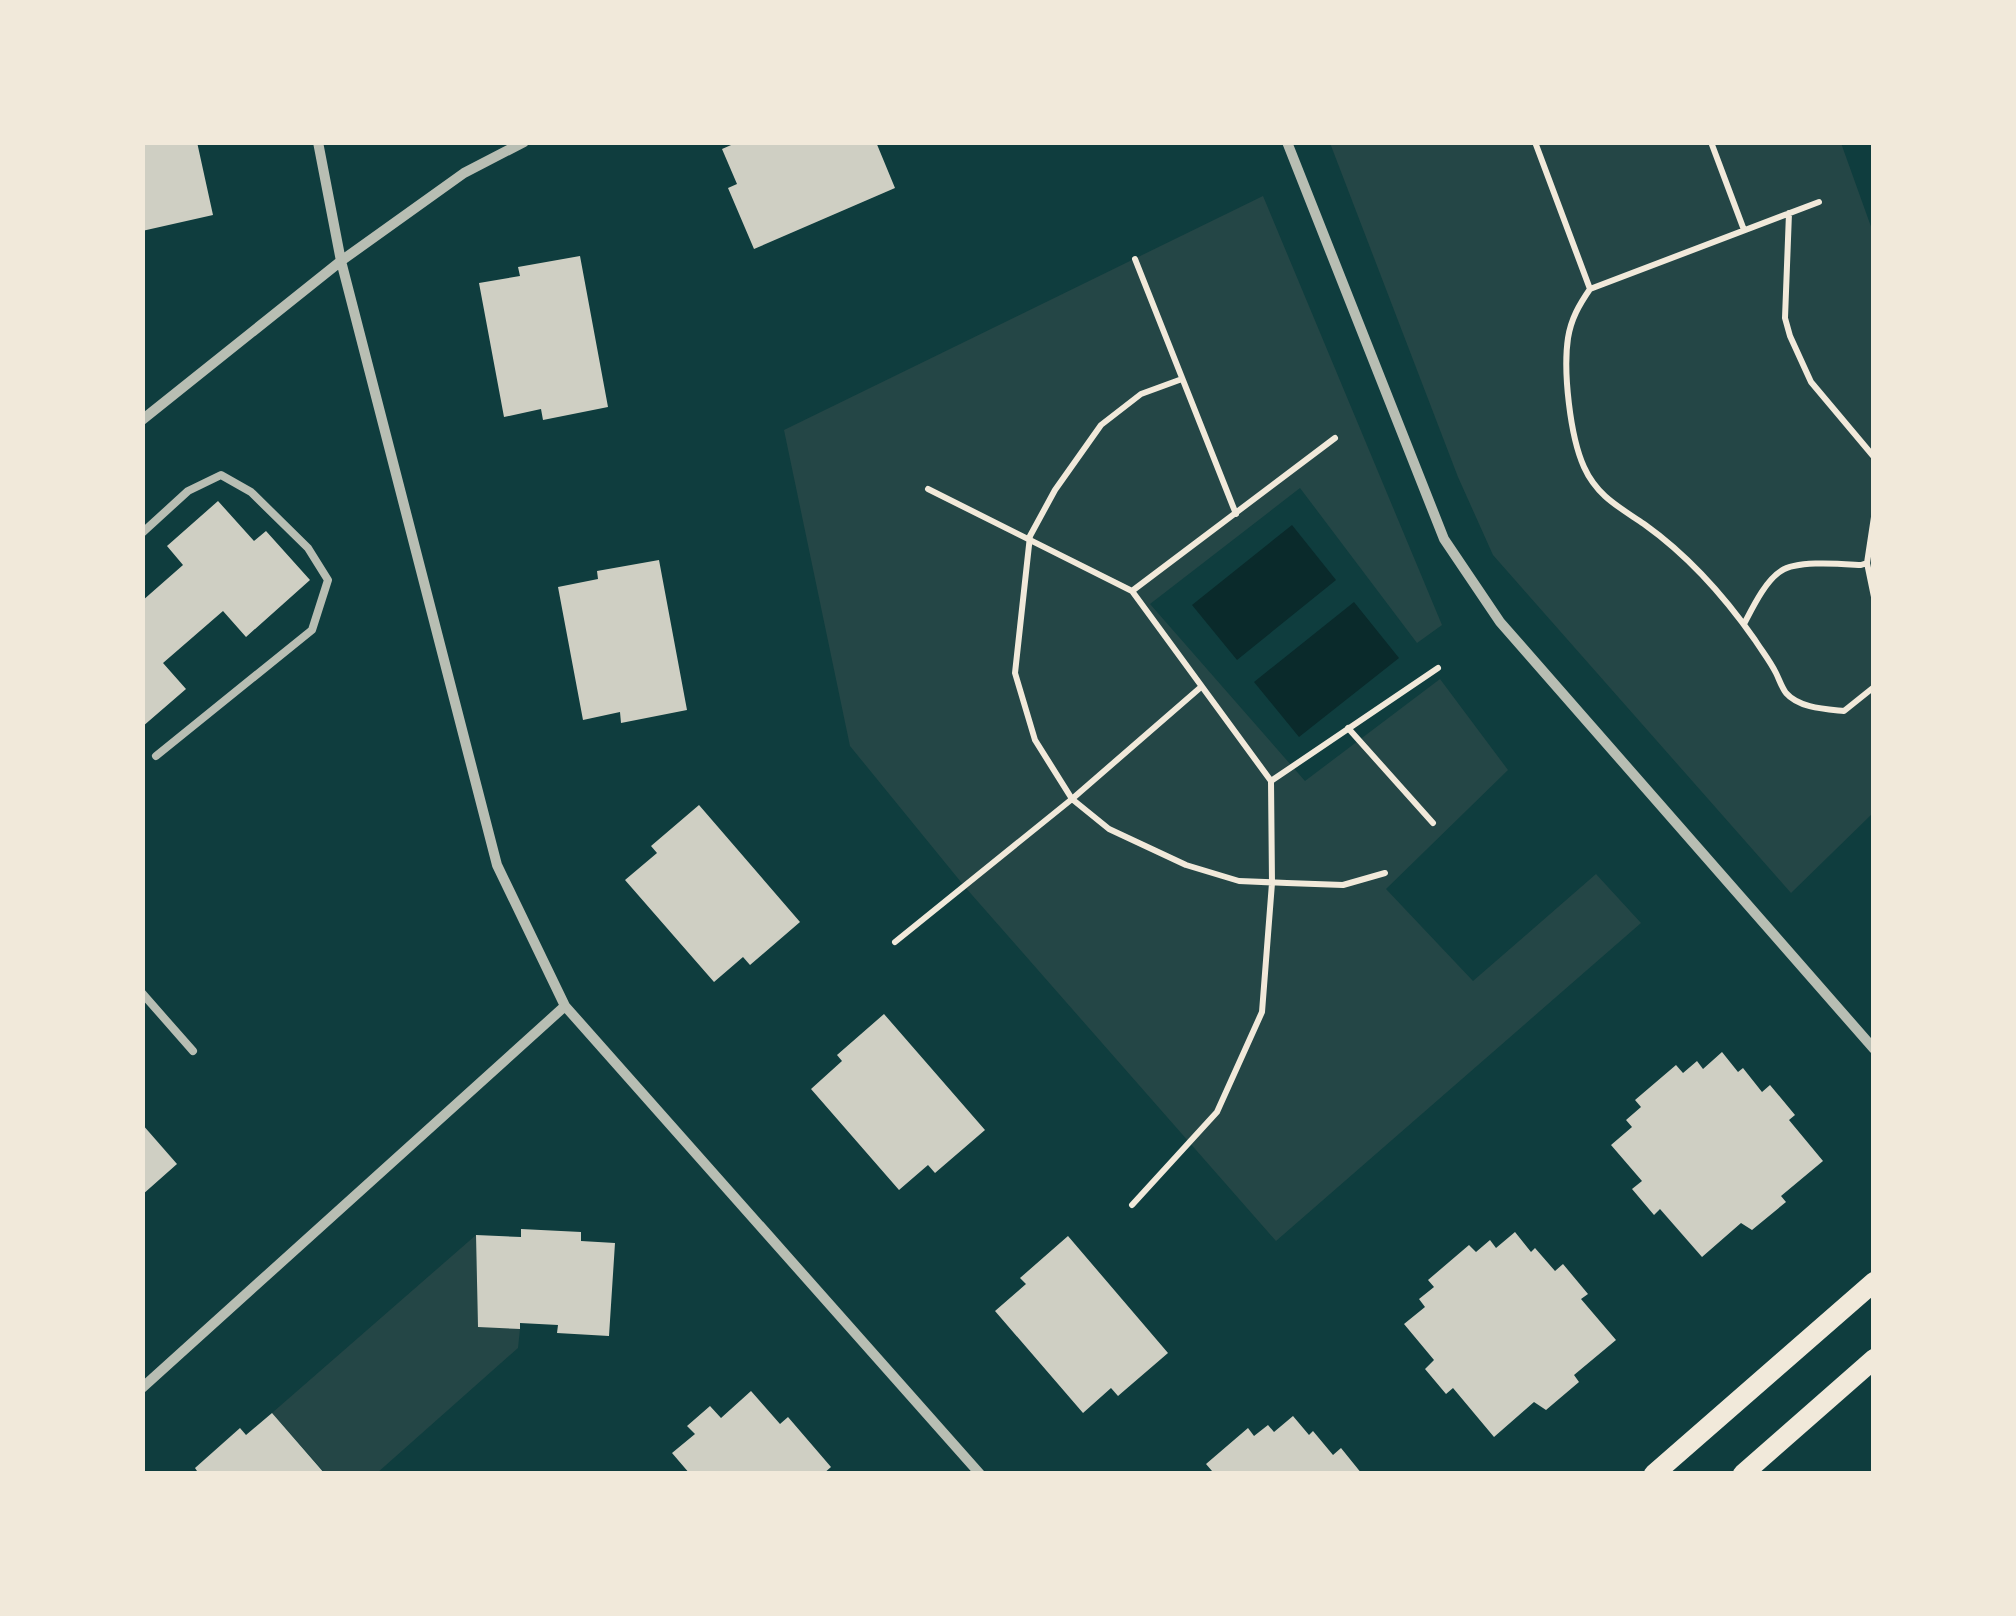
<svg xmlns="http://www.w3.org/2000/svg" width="2016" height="1616" viewBox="0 0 2016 1616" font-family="Raleway,sans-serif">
  <rect width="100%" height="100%" fill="#0f3d3e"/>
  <path fill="#244646" d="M 1330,143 L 1841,143 L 1874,235 L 1873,813 L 1791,893 L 1493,555 L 1458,477 Z
    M 1263,196 L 1442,625 L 1417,643 L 1300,488 L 1150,604 L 1305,781 L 1440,679 L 1508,770 L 1386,889 L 1473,981 L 1596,874 L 1641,923 L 1276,1241 L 965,887 L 850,746 L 784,430 Z
    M 476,1235 L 478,1326 L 520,1329 L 518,1348 L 377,1473 L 325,1473 L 272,1413 Z"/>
  <path fill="#0a2a2b" d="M 1292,525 L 1336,580 L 1237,660 L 1192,605 Z
    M 1354,602 L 1399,658 L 1299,737 L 1254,682 Z"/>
  <path fill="#cfcfc3" d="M 142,142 L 197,142 L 213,215 L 142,231 Z
    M 738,142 L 876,142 L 895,188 L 754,249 L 728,188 L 737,184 L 722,149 Z
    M 580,256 L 608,407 L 543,420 L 541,409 L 504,417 L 479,283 L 520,276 L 518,267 Z
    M 218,501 L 254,541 L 266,531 L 310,580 L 246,637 L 223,611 L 163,663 L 186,689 L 142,727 L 142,601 L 183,565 L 167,546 Z
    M 659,560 L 687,710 L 621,723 L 620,712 L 583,720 L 558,587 L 598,579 L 597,571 Z
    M 699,805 L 800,922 L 750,965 L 743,957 L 714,982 L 625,880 L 657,853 L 651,846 Z
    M 884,1014 L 985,1130 L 935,1173 L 928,1165 L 899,1190 L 811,1089 L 842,1061 L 837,1055 Z
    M 1722,1052 L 1738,1072 L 1743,1068 L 1762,1092 L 1770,1085 L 1795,1115 L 1789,1120 L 1823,1161 L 1781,1196 L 1786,1202 L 1752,1230 L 1741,1223 L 1702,1257 L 1660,1209 L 1654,1215 L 1632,1189 L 1642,1181 L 1611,1145 L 1632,1127 L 1626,1120 L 1641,1107 L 1635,1100 L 1676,1065 L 1683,1073 L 1697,1061 L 1703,1069 Z
    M 142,1124 L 177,1164 L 142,1195 Z
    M 521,1229 L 581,1232 L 581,1241 L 615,1243 L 609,1336 L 557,1333 L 558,1325 L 520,1323 L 520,1329 L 478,1327 L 476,1235 L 521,1237 Z
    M 1515,1232 L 1531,1252 L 1535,1248 L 1555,1271 L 1563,1264 L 1588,1294 L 1581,1299 L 1616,1340 L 1574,1375 L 1579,1382 L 1546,1410 L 1534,1402 L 1494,1437 L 1453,1388 L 1446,1394 L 1425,1369 L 1434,1360 L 1404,1324 L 1425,1307 L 1419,1299 L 1434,1287 L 1428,1280 L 1469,1245 L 1476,1252 L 1490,1240 L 1496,1248 Z
    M 1068,1236 L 1168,1353 L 1118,1396 L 1111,1388 L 1083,1413 L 995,1311 L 1026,1284 L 1020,1278 Z
    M 751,1391 L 780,1424 L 788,1417 L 831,1467 L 823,1474 L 690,1474 L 672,1453 L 695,1434 L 687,1426 L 710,1406 L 721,1418 Z
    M 272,1413 L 325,1474 L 199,1474 L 195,1468 L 240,1428 L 246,1435 Z
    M 1293,1416 L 1309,1435 L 1313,1431 L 1333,1455 L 1341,1448 L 1362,1474 L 1209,1474 L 1212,1471 L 1206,1464 L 1248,1428 L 1254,1436 L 1268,1425 L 1274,1432 Z"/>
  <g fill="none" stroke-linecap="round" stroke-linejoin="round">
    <path stroke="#f1e9da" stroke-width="6" d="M 1535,142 L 1590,289
      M 1711,142 L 1744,230
      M 1819,202 L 1590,289 C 1579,305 1571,319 1568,338 C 1563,371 1570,436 1584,467 C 1597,496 1619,507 1644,524 C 1686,554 1725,597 1755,640 C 1762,651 1770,661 1776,673 C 1779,679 1782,688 1786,693 C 1799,708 1825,709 1844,711 L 1874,687
      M 1789,213 L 1785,318 L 1790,336 L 1811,382 L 1874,457
      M 1135,259 L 1236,514
      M 1182,379 L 1141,394 L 1101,425 L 1055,490 L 1030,536 L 1015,673 L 1035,740 L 1072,799 L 1109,829 L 1186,865 L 1239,881 L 1287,883 L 1343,885 L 1385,873
      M 1335,438 L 1132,591 L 1271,781 L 1438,668
      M 928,489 L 1132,591
      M 1874,517 L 1867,563 L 1874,597
      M 1744,624 C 1752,609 1765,581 1781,571 C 1797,560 1842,564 1861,565 L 1867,563
      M 1348,728 L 1433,823
      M 895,942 L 1072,799 L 1201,687
      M 1132,1205 L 1217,1112 L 1262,1012 L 1272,883 L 1271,781"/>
    <path stroke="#b8beb3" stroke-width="8" d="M 142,533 L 188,491 L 221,475 L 251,492 L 308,548 L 328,580 L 312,630 L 156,756
      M 142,993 L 193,1051"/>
    <path stroke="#b8beb3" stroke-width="10" d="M 318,142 L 341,261 L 497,865 L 565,1006 L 980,1474
      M 1287,142 L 1444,539 L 1500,622 L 1874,1049
      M 142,420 L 341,261 L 464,173 L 524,142
      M 142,1388 L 565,1006"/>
    <path stroke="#f1e9da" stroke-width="20" d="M 1654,1474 L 1874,1282
      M 1743,1474 L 1874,1359"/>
  </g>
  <rect width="2016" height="1616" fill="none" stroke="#f1e9da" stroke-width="290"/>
</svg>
